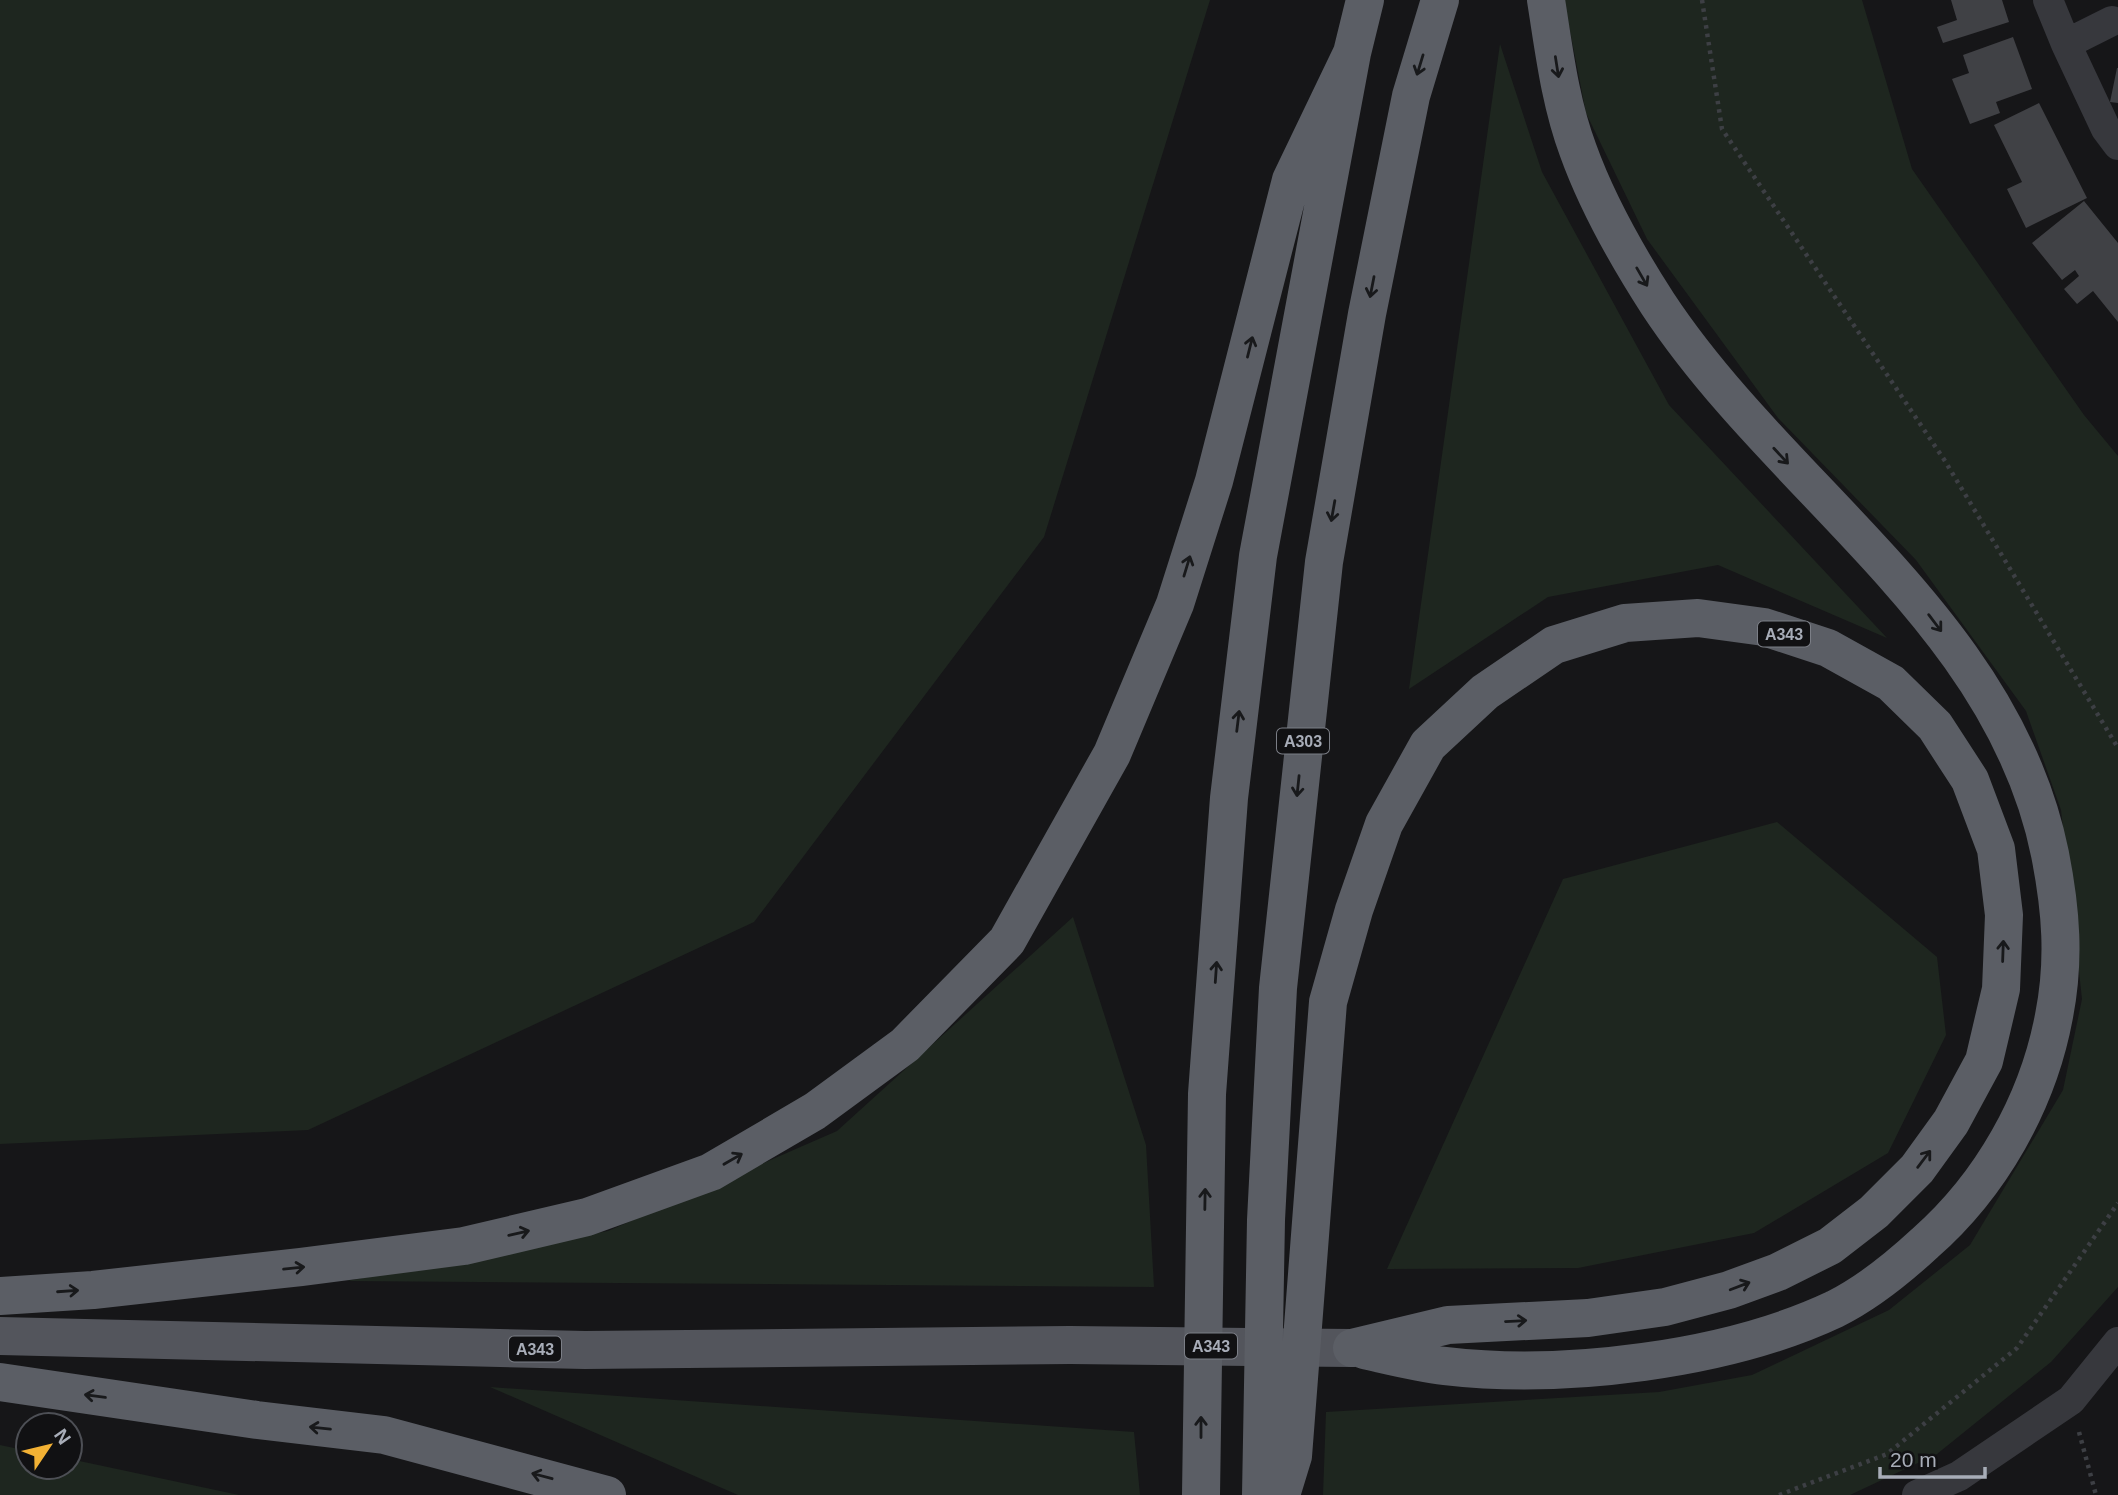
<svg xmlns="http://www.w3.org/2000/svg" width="2118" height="1495" viewBox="0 0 2118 1495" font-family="Arial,sans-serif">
  <rect width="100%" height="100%" fill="#161618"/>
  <path fill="#1e261f" d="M 0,0 L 1210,0 L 1044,537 L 754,922 L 308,1130 L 0,1144 Z
    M 1564,0 L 1862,0 L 1912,169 L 2084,415 L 2118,456 L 2118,1287 L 2051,1362 L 1937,1454 L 1850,1495 L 1323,1495 L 1326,1412 L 1659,1392 L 1752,1375 L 1889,1310 L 1970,1245 L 2063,1090 L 2082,999 L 2061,810 L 2026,711 L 1916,560 L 1778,418 L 1647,239 L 1586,113 Z
    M 1500,44 L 1542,172 L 1669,405 L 1887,638 L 1718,565 L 1548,597 L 1409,689 Z
    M 1777,822 L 1937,957 L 1946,1035 L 1888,1153 L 1754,1233 L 1578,1268 L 1387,1269 L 1563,879 Z
    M 1073,917 L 1146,1145 L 1154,1287 L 347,1281 L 608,1231 L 837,1131 Z
    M 490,1387 L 1134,1432 L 1140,1495 L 738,1495 Z
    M 0,1445 L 28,1451 L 28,1467 L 70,1467 L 70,1459 L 239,1495 L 0,1495 Z"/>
  <path fill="#404145" d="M 1951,0 L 2002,0 L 2009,22 L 1943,43 L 1937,27 L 1957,20 Z
    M 2013,37 L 2032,89 L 1996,102 L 2000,113 L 1970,124 L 1952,79 L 1969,73 L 1963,55 Z
    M 2117,68 L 2118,68 L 2118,103 L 2110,102 Z
    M 2039,103 L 2087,198 L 2026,228 L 2007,189 L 2022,182 L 1994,125 Z
    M 2084,201 L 2118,243 L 2118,322 L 2093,291 L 2077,304 L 2064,289 L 2079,276 L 2075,270 L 2062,280 L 2032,243 Z"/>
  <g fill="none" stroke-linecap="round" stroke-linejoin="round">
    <path stroke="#3d3f44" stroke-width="4.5" stroke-dasharray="3.5 5" stroke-linecap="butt" d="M 1702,0 L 1722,129 L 1945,461 L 2118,748
      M 2079,1432 L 2096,1495
      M 1779,1495 L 1887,1454 L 2017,1348 L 2118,1203"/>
    <path stroke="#37383d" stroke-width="30" d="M 2048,0 L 2066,44 L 2112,21
      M 2066,44 L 2106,129 L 2118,145
      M 1917,1495 L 1959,1476 L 2071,1400 L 2118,1342"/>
    <path stroke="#53555c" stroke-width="38" d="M 0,1336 L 585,1350 L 1070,1345 L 1352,1348"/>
    <path stroke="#5b5e65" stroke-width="38" d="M 0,1296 L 93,1290 L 301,1267 L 464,1246 L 587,1217 L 711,1172 L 815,1111 L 905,1045 L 1007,941 L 1112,754 L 1175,604 L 1214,481 L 1291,180 L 1352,53
      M 1364,1350 C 1391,1356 1418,1363 1445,1366 C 1563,1380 1727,1360 1835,1309 C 1869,1292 1898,1268 1925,1243 C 1991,1185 2038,1102 2054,1016 C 2065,960 2061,910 2050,854 C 2003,621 1782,492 1658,304 C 1627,256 1597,203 1578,150 C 1560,102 1554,50 1546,0
      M 0,1382 L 257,1420 L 384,1435 L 607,1495
      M 1201,1495 L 1207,1094 L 1229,798 L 1258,556 L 1352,53 L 1365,0
      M 1261,1495 L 1266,1220 L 1278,988 L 1324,562 L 1367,314 L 1411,96 L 1440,0
      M 1281,1495 L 1293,1456 L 1328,1002 L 1354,910 L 1384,824 L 1428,745 L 1485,692 L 1554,645 L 1625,623 L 1698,618 L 1764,627 L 1828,648 L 1891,683 L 1935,726 L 1970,780 L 1996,849 L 2004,915 L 2001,989 L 1984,1061 L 1951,1122 L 1917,1169 L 1874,1212 L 1830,1246 L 1778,1272 L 1729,1290 L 1665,1307 L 1588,1318 L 1448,1325 L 1352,1348"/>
  </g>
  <defs><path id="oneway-shaft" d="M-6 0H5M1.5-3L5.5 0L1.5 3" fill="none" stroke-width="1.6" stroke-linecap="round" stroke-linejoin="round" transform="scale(1.75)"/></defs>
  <g stroke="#18191b">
    <use href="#oneway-shaft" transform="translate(1420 65) rotate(107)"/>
    <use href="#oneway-shaft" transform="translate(1557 67) rotate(81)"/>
    <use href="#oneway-shaft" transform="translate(1642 277) rotate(60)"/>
    <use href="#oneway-shaft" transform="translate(1372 287) rotate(101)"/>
    <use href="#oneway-shaft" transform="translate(1250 347) rotate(-76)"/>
    <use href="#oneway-shaft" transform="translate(1781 456) rotate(47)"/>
    <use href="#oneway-shaft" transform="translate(1333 511) rotate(100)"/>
    <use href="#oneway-shaft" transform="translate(1187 566) rotate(-73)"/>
    <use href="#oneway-shaft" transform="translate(1935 623) rotate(53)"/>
    <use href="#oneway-shaft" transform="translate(1238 721) rotate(-83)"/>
    <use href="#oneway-shaft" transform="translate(1298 786) rotate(96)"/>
    <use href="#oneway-shaft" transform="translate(2003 951) rotate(-88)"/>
    <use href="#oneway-shaft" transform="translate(1216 972) rotate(-86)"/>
    <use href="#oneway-shaft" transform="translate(733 1159) rotate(-30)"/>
    <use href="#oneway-shaft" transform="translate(1924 1159) rotate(-53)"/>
    <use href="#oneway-shaft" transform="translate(1205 1199) rotate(-89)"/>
    <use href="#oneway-shaft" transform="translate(519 1233) rotate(-13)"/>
    <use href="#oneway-shaft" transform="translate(294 1268) rotate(-6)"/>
    <use href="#oneway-shaft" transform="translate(1740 1286) rotate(-21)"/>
    <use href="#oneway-shaft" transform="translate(68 1291) rotate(-4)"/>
    <use href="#oneway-shaft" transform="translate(1516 1321) rotate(-3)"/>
    <use href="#oneway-shaft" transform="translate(95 1396) rotate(-172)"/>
    <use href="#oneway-shaft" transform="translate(1201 1427) rotate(-90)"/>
    <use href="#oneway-shaft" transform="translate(320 1428) rotate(-174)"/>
    <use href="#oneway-shaft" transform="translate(542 1476) rotate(-165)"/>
  </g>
  <g text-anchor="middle" stroke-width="7" stroke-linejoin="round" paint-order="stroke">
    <g fill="#111113" stroke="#7b7e86" stroke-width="2">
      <rect x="1758" y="621.5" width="52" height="25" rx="5"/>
      <rect x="1277" y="728.5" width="52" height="25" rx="5"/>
      <rect x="1185" y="1333.5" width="52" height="25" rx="5"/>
      <rect x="509" y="1336.5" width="52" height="25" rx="5"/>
    </g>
    <g font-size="16" font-weight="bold" fill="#a8adb8">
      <text x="1784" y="640">A343</text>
      <text x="1303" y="747">A303</text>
      <text x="1211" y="1352">A343</text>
      <text x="535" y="1355">A343</text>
    </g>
  </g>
  <g transform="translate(49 1446) rotate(55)"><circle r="33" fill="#111113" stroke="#4d4f55" stroke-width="2"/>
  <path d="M0-5L12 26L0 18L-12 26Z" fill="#f2b134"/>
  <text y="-10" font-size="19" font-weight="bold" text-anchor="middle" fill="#a8adb8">N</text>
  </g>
  <path d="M1880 1467v10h105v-10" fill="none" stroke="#a8adb8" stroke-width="3.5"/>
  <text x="1890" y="1467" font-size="21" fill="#a8adb8" stroke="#111113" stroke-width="5" paint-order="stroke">20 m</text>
</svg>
